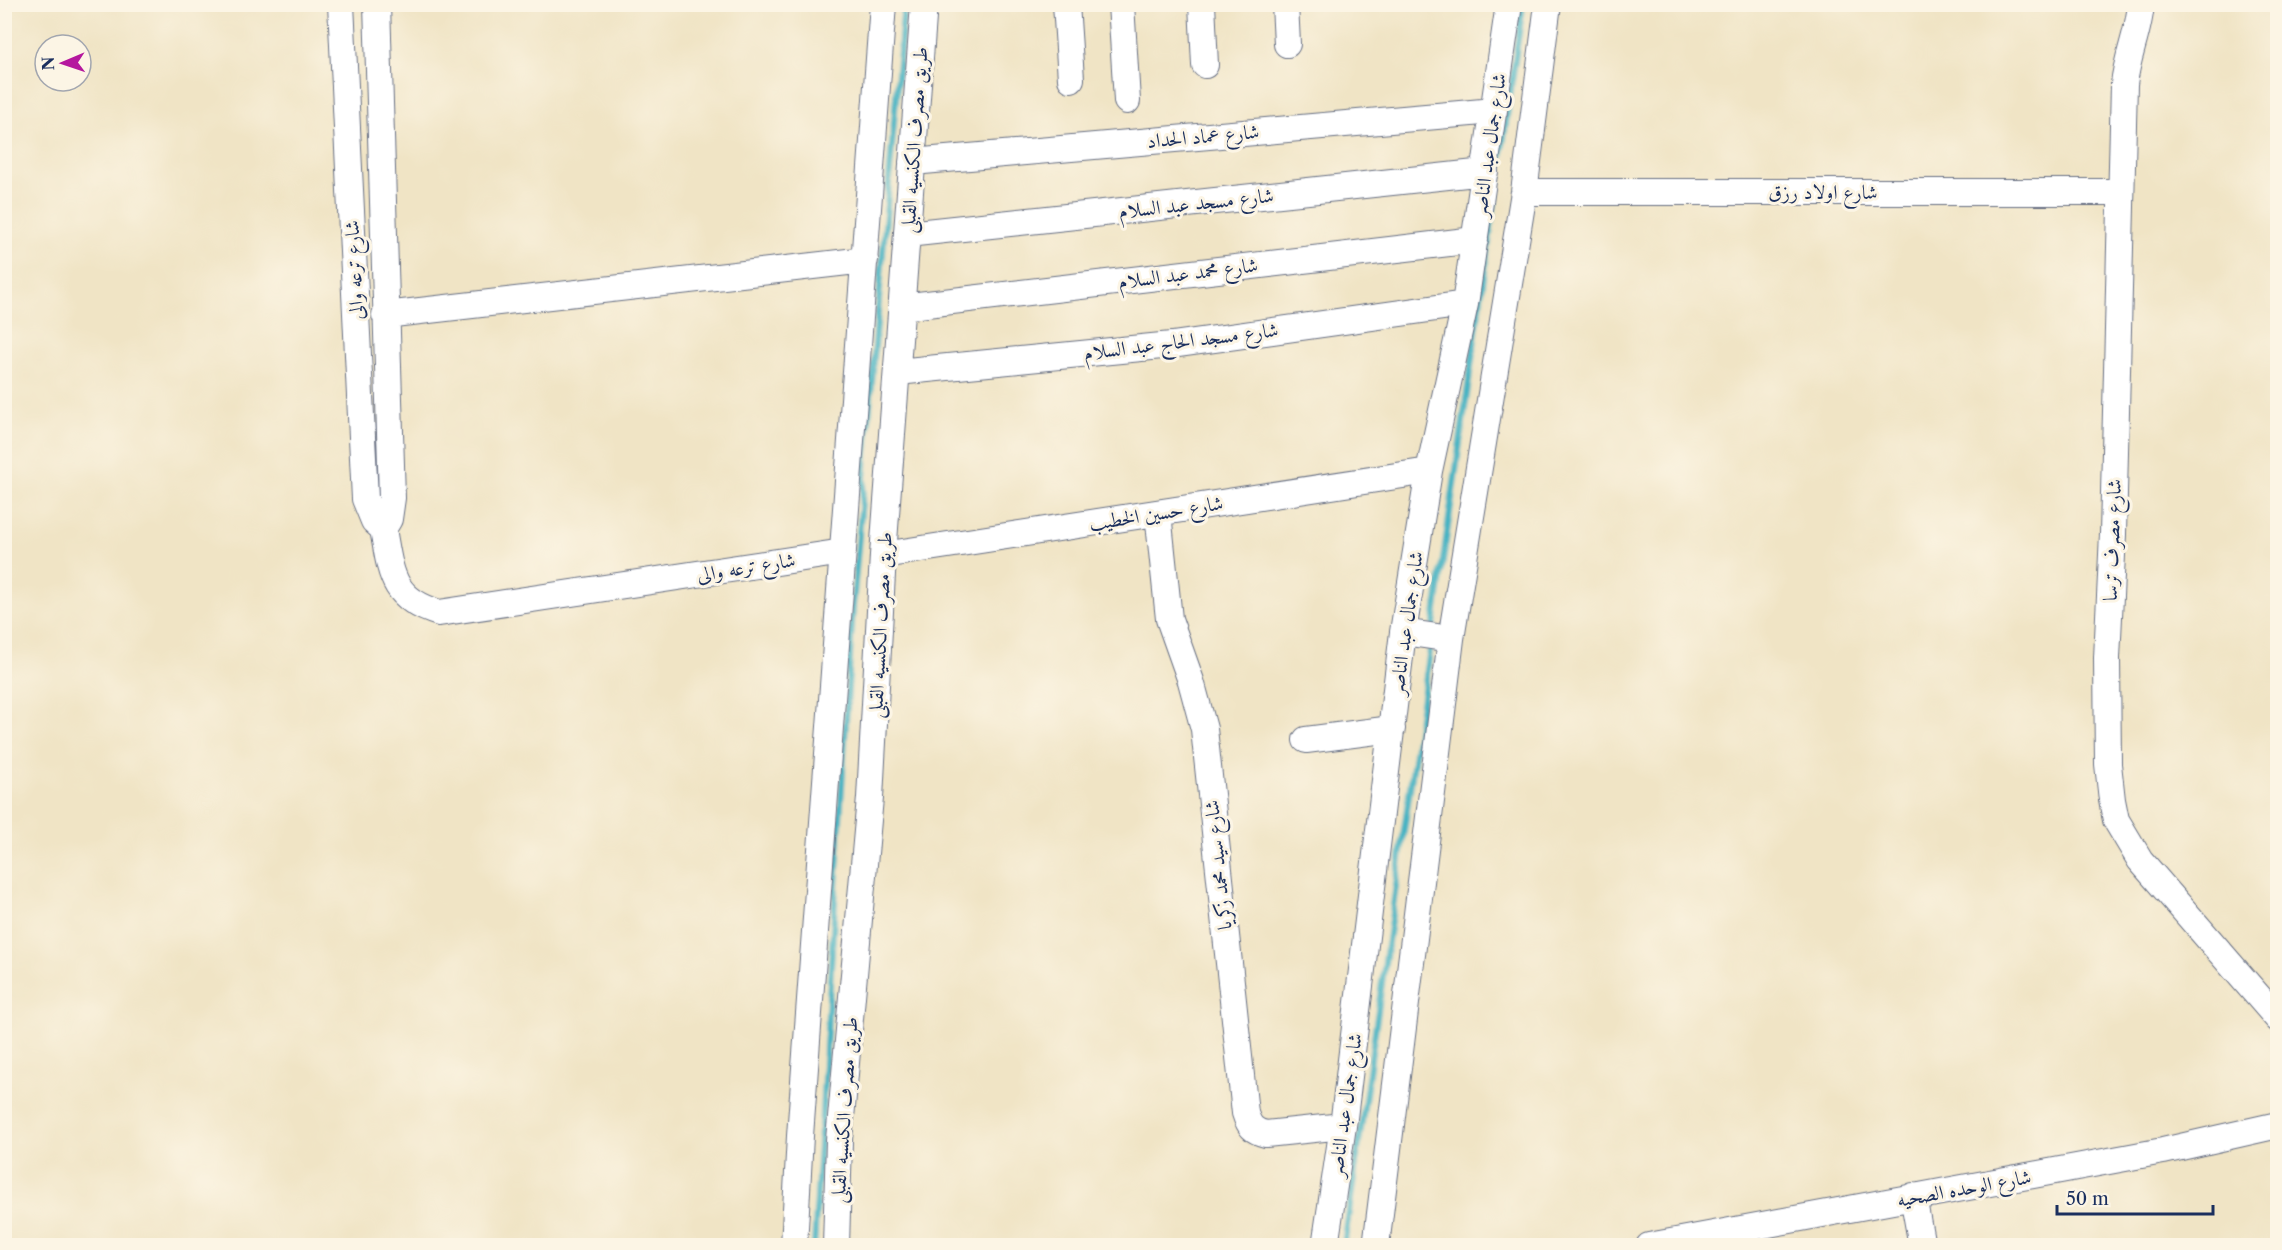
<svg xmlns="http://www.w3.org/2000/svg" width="2282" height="1250" viewBox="0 0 2282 1250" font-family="'Libre Caslon Text',Amiri,serif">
  <rect width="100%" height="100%" fill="#fcf5e5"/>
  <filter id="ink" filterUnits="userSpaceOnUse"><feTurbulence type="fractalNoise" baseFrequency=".0167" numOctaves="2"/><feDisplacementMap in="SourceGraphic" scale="12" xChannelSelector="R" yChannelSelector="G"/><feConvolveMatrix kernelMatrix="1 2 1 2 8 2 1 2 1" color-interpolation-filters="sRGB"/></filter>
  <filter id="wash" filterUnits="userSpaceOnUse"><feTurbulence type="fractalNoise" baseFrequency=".008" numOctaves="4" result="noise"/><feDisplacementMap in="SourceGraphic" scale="24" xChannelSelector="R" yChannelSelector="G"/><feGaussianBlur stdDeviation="1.35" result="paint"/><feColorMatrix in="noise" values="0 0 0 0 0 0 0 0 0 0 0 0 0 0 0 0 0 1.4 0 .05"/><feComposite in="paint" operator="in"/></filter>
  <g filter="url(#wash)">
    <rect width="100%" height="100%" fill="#f0e4c5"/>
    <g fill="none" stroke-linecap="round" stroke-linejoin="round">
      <path stroke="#47b3c3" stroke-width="6" d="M 1433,630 L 1523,4
        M 814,1246 L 853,605 L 904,4
        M 1344,1246 L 1431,643"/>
    </g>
  </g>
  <g filter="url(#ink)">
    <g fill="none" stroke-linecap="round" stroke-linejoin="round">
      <defs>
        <path id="minor" d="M 341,4 L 365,499 L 374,521 L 383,529
          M 377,4 L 392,498 L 389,519 L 383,529 C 391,573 391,599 439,613 L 843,552
          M 1066,4 L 1071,79
          M 1121,4 L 1127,101
          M 1202,4 L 1205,65
          M 1285,4 L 1287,44
          M 2141,4 C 2139,32 2127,56 2124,84 L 2113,534 L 2107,658 L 2108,764 L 2112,800 L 2116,820 L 2140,860 L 2278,1019
          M 912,162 L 1494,111
          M 1524,192 L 2121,192
          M 907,234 L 1485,172
          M 901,307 L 1475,240
          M 385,315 L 865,260
          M 897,372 L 1172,345 L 1465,304
          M 1158,513 L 1169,619 L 1191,681 L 1204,729 L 1245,1113 C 1249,1126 1253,1131 1266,1134 L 1343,1126
          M 883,555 L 1429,471
          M 1403,632 L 1451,639
          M 1306,740 L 1392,729
          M 1913,1196 L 1922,1246
          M 794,1246 L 800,1136 L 883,4
          M 836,1246 L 839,1140 L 870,798 L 883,555 L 924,4
          M 1325,1246 L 1343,1126 L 1403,632 L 1429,471 L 1465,304 L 1509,4
          M 1376,1246 L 1451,639 L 1524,192 L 1548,4
          M 1649,1246 L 2163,1151 L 2278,1125"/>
      </defs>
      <use href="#minor" stroke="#666e82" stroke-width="28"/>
      <use href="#minor" stroke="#fff" stroke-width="26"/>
    </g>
  </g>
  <g text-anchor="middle" stroke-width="6" stroke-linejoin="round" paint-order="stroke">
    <g font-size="20" fill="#1b2f5e" stroke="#fcf5e5">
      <text transform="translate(1203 136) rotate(-5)" y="7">شارع عماد الحداد</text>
      <text transform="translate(914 140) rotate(-86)" y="7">طريق مصرف الكنسيه القبلى</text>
      <text transform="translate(1489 145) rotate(-82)" y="7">شارع جمال عبد الناصر</text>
      <text x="1823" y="199">شارع اولاد رزق</text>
      <text transform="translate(1196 203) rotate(-6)" y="7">شارع مسجد عبد السلام</text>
      <text transform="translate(354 270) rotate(-93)" y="7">شارع ترعه والى</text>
      <text transform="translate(1188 273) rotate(-7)" y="7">شارع محمد عبد السلام</text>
      <text transform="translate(1181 341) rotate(-7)" y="7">شارع مسجد الحاج عبد السلام</text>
      <text transform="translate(1156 513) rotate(-9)" y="7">شارع حسين الخطيب</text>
      <text transform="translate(2112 540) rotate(-88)" y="7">شارع مصرف ترسا</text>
      <text transform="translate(746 567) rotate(-9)" y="7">شارع ترعه والى</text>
      <text transform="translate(1406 623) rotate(-82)" y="7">شارع جمال عبد الناصر</text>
      <text transform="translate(880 625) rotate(-87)" y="7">طريق مصرف الكنسيه القبلى</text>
      <text transform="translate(1218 865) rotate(-96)" y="7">شارع سيد محمد زكريا</text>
      <text transform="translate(1345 1105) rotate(-82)" y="7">شارع جمال عبد الناصر</text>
      <text transform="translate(844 1110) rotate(-86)" y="7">طريق مصرف الكنسيه القبلى</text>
      <text transform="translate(1964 1188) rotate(-10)" y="7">شارع الوحده الصحيه</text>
    </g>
  </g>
  <rect width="2282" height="1250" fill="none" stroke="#fcf5e5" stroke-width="24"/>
  <g transform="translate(63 63) rotate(268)"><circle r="28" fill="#fcf5e5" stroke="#a2a6af" stroke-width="1.5"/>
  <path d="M0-4.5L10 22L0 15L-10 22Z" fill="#b5179e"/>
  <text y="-9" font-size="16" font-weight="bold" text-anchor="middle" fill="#1b2f5e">N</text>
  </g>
  <path d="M2057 1205v9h156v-9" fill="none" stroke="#1b2f5e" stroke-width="3"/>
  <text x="2066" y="1205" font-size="18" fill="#1b2f5e" stroke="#fcf5e5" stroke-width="4.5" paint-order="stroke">50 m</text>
</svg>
